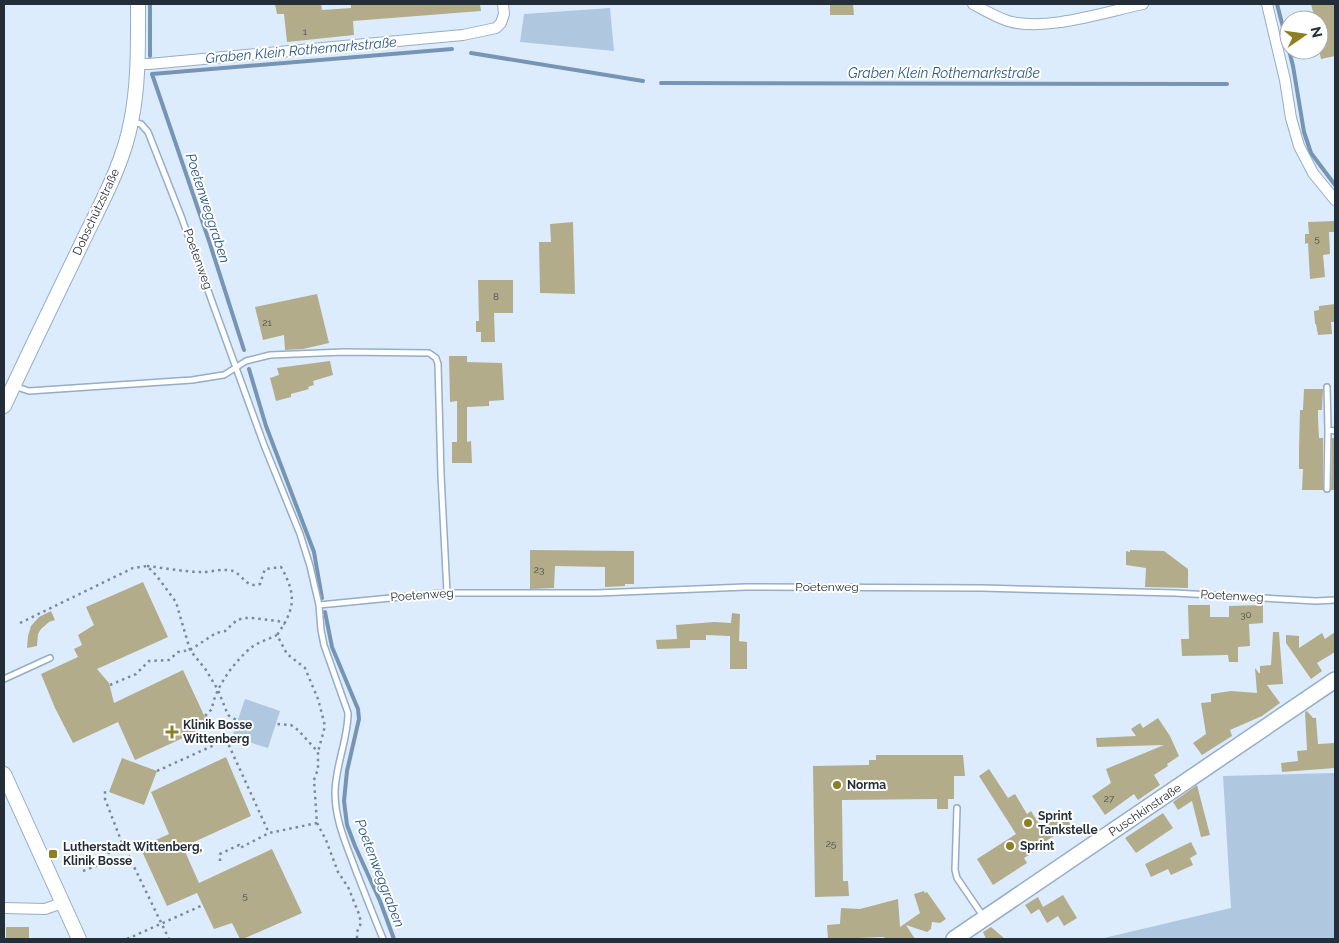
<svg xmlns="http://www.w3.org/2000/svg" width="1339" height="943" viewBox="0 0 1339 943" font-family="Raleway,sans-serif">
  <rect width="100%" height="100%" fill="#ddecfd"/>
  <path fill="#b0c7e0" d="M 610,8 L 614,51 L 520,42 L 524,14 Z
    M 245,699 L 280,711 L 268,748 L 232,737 Z
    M 1335,773 L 1335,939 L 1105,939 L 1104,938 L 1231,908 L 1223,776 Z"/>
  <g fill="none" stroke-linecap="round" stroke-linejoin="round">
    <path stroke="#7695b4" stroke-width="4" d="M 1277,4 L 1293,66 L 1304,132 L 1311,153 L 1335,185
      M 471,53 L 643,81
      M 150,56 L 150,4
      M 661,83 L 1227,84
      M 244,350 L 210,244 L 152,74 L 452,49
      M 249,369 L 266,426 L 314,552 L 322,598
      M 325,612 L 332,647 L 358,709 L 359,719 L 347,771 L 344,801 L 347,825 L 355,846 L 380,901 L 394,939"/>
  </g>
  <path fill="#b2ac8b" d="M 275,4 L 321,4 L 322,10 L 351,8 L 351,4 L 480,4 L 481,11 L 353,21 L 354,35 L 287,42 L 284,14 L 277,14 Z
    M 830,4 L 853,4 L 854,15 L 830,15 Z
    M 1311,4 L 1335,4 L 1335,56 L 1321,59 L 1319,50 L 1319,20 L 1315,20 Z
    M 1335,221 L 1335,232 L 1329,232 L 1330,254 L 1323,255 L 1325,277 L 1310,279 L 1308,243 L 1305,244 L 1305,234 L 1309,234 L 1308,222 Z
    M 573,222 L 575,294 L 540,293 L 539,242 L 551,242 L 550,224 Z
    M 478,280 L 513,280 L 513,313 L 494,313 L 495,342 L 481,342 L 481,332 L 476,332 L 476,321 L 479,321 Z
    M 317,294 L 329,343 L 303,349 L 285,350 L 284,335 L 263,340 L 255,307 Z
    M 1335,304 L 1335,322 L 1331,322 L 1332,334 L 1318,335 L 1316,324 L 1315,324 L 1314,311 L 1319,310 L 1319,306 Z
    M 449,356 L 467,356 L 467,362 L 502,363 L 504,400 L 489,401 L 489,406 L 467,407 L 467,442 L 471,441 L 472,463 L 452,463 L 452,442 L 457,442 L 457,401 L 450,402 Z
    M 330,361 L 333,375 L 313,381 L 314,385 L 308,387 L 309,389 L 291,394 L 291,397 L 276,401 L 270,378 L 279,375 L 277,368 Z
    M 1304,389 L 1323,389 L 1322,410 L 1318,410 L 1318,419 L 1319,438 L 1323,438 L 1323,490 L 1302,490 L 1303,469 L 1299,469 L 1299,449 L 1300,410 L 1303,410 Z
    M 1332,438 L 1335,438 L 1335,490 L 1331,490 Z
    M 530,550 L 634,551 L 634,584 L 625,584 L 625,586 L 605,587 L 605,567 L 555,566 L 554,588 L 530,589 Z
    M 1130,550 L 1164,551 L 1188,569 L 1188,588 L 1145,587 L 1146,568 L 1126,565 L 1126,551 L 1130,552 Z
    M 143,582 L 168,637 L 97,669 L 109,683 L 114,703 L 183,670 L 209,726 L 135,760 L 118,722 L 73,743 L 55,708 L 41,674 L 78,657 L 74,649 L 82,645 L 78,635 L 94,625 L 86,607 Z
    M 1188,605 L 1210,605 L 1210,617 L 1229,617 L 1229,606 L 1263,605 L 1263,623 L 1249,624 L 1250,646 L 1238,647 L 1238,662 L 1229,662 L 1228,655 L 1182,656 L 1181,639 L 1189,639 Z
    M 51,611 L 55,620 L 49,622 L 41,629 L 38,634 L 37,646 L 27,648 L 28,636 L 31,626 L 39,617 Z
    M 732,613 L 740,614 L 739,641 L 747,642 L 747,669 L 730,669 L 730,636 L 706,635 L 706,640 L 690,640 L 690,648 L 657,649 L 656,640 L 677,639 L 676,625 L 714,622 L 731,623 Z
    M 1273,632 L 1279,632 L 1283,684 L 1267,685 L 1280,703 L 1262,716 L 1230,730 L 1232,736 L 1202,755 L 1193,743 L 1206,734 L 1201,703 L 1211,702 L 1211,694 L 1231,691 L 1257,693 L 1255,668 L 1259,673 L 1260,673 L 1260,666 L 1271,665 Z
    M 1335,632 L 1335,652 L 1317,663 L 1322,671 L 1311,679 L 1286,643 L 1286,635 L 1299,636 L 1299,648 L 1322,633 L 1325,639 Z
    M 1307,711 L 1313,718 L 1316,718 L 1318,744 L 1335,743 L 1335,768 L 1282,772 L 1281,763 L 1298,761 L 1297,751 L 1307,750 L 1305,712 Z
    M 1158,718 L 1170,736 L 1179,756 L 1167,764 L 1168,766 L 1154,775 L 1160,785 L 1138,800 L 1134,794 L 1105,815 L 1092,796 L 1111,783 L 1106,769 L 1164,745 L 1097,747 L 1096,738 L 1136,736 L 1131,729 L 1140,723 L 1143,728 Z
    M 876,755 L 963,755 L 965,776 L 954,776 L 954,799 L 948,799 L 948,809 L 937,809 L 937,799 L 842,800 L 843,881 L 848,881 L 849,896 L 815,897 L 813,766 L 869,765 L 869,760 L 876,760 Z
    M 226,757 L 251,816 L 183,847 L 199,883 L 272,849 L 302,913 L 243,939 L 240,939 L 232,923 L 214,929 L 197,893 L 167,906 L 140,847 L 169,834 L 151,792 Z
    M 122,758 L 157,771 L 144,805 L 109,792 Z
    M 989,769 L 1008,798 L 1015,794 L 1027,814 L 1031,811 L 1041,827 L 1064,813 L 1072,827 L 1063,833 L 1062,831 L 1033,849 L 1035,851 L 1024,858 L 1027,863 L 993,885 L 977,859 L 1016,834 L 979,776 Z
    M 1197,785 L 1210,835 L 1201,837 L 1192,801 L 1178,810 L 1173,802 Z
    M 1163,813 L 1173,828 L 1136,853 L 1125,838 Z
    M 1191,842 L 1197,854 L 1190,858 L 1193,865 L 1171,875 L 1168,869 L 1151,877 L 1145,864 Z
    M 924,891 L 925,893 L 927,892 L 946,919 L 940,923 L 932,922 L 931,929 L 927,932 L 906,925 L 915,939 L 882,939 L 885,937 L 828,939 L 827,925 L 840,924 L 841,908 L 860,909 L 898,899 L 900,927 L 920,913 L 914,894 Z
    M 1063,895 L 1077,918 L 1064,926 L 1058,916 L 1047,923 L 1039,909 L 1031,914 L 1025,905 L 1038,897 L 1043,907 Z
    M 6,927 L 29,927 L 29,939 L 6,939 Z
    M 991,927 L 1005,939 L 986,939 L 983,932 Z"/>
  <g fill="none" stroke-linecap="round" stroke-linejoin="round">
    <defs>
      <path id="service" d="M 132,122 L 141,124 L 148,132 L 181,216 L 264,445 L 300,534 L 310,566 L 319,605
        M 14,386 L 29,391 L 192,380 L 217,376 L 224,375 L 246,361 L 270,355 L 344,352 L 429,353 L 436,358 L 438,364 L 441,475 L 447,593
        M 1327,387 L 1328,430
        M 1327,489 L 1328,430 L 1335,431
        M 4,679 L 50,658
        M 957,808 L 955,870 L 957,878 L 983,916
        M 383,939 C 374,917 365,894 356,871 C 347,846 335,821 335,793 C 335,766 348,740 348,713 L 324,645 L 321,630 L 319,605 L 442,593 L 597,593 L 746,587 L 982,588 L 1175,593 L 1316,601 L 1335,600"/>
      <path id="minor" d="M 973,4 C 984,10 996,17 1008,21 C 1046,32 1105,12 1143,4
        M 1267,4 L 1285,80 L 1291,118 L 1299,146 L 1313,173 L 1335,200
        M 137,64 L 149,64 L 463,35 L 496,28 L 501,23 L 504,14 L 503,4
        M 4,908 L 45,909 L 62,903"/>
      <path id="tertiary" d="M 4,406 C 29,352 55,299 81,245 C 100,205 123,165 131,122 C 139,83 138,42 138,4
        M 4,774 L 79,939"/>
      <path id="secondary" d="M 954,939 L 1335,680"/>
    </defs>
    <use href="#service" stroke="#95adc7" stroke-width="8"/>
    <use href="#minor" stroke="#95adc7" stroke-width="12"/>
    <use href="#tertiary" stroke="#95adc7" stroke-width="16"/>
    <use href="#secondary" stroke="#95adc7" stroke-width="18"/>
    <path stroke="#7d8997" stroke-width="2.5" stroke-dasharray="2.5 4" stroke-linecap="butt" d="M 147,566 C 165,568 184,572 202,572 C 211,572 225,568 233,571 C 244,576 247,589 260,584 L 265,569 L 281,567 C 297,595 295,609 277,635
      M 20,623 L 133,568 L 147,566 L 156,575 L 176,602 L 190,650 L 206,670 L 218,690 L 228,715 L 238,721
      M 110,685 L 136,674 L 149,661 L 169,660 L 178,652 L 190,650 L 216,633 L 225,631 L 237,620 L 244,618 L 252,618 L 278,621 L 285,624
      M 205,716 L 212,709 C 214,689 236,659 252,647 C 259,642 269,639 277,635 L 287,654 L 305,668 L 318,699 L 325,726 L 318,752
      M 226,739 L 269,833
      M 157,771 L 232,737
      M 317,823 L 326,840 L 338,872 L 348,887 L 359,914 L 361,923 L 357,932 L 357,939
      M 123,844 L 169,939
      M 220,861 L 220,854 L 239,845 L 240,848 L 269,833 L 317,823 L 314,780 L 318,769 L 318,752 L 298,730 L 291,725 L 276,724
      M 83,871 L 104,863 L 112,846 L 122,843 L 105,799 L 105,791
      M 127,939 L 203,905"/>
    <use href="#service" stroke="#fff" stroke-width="5"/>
    <use href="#minor" stroke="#fff" stroke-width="10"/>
    <use href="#tertiary" stroke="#fff" stroke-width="14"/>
    <use href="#secondary" stroke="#fff" stroke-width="15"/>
  </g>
  <g fill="#8e7e24" stroke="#fff" stroke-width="2">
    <path d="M169.5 724.5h5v5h5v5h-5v5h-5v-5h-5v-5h5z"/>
    <circle cx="837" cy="785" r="5"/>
    <circle cx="1028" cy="823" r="5"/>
    <circle cx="1010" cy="846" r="5"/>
    <rect x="48" y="849" width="10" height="10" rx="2.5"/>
  </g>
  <g text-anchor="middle" stroke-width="4" stroke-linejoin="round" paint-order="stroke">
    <g font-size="10" fill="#484e4d">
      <text x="305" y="35">1</text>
      <text x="1317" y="242">5</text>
      <text x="496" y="300">8</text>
      <text x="267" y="326">21</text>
      <text x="539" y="573">23</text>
      <text x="1246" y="618">30</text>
      <text x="1109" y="802">27</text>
      <text x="831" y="847">25</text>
      <text x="245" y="899">5</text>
    </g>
    <g font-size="12" fill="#242e38" stroke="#fff">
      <text transform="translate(96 212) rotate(-65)" y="4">Dobschützstraße</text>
      <text transform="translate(198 259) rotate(70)" y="4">Poetenweg</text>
      <text x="827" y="591">Poetenweg</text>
      <text transform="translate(422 595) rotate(-4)" y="4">Poetenweg</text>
      <text transform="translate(1232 596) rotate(3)" y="4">Poetenweg</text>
      <text transform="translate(1145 810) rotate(-34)" y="4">Puschkinstraße</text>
    </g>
    <g font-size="12" font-weight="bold" fill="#242e38" stroke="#fff" text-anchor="start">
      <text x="183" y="729">Klinik Bosse<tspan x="183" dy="14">Wittenberg</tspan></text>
      <text x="847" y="789">Norma</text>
      <text x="1038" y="820">Sprint<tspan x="1038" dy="14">Tankstelle</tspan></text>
      <text x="1020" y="850">Sprint</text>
      <text x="63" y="851">Lutherstadt Wittenberg,<tspan x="63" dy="14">Klinik Bosse</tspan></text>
    </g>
    <g font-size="14" font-style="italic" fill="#295884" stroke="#fff">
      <text transform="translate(301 50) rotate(-5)" y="5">Graben Klein Rothemarkstraße</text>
      <text x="944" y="78">Graben Klein Rothemarkstraße</text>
      <text transform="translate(208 208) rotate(72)" y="5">Poetenweggraben</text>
      <text transform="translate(380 873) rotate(69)" y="5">Poetenweggraben</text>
    </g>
  </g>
  <rect width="1339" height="943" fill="none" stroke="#242e38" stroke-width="10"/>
  <g transform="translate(1304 35) rotate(77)"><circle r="24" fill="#ffffff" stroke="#a7abaf"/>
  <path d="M0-4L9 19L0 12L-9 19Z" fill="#8e7e24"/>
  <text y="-8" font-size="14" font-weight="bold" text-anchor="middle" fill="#242e38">N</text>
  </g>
</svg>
